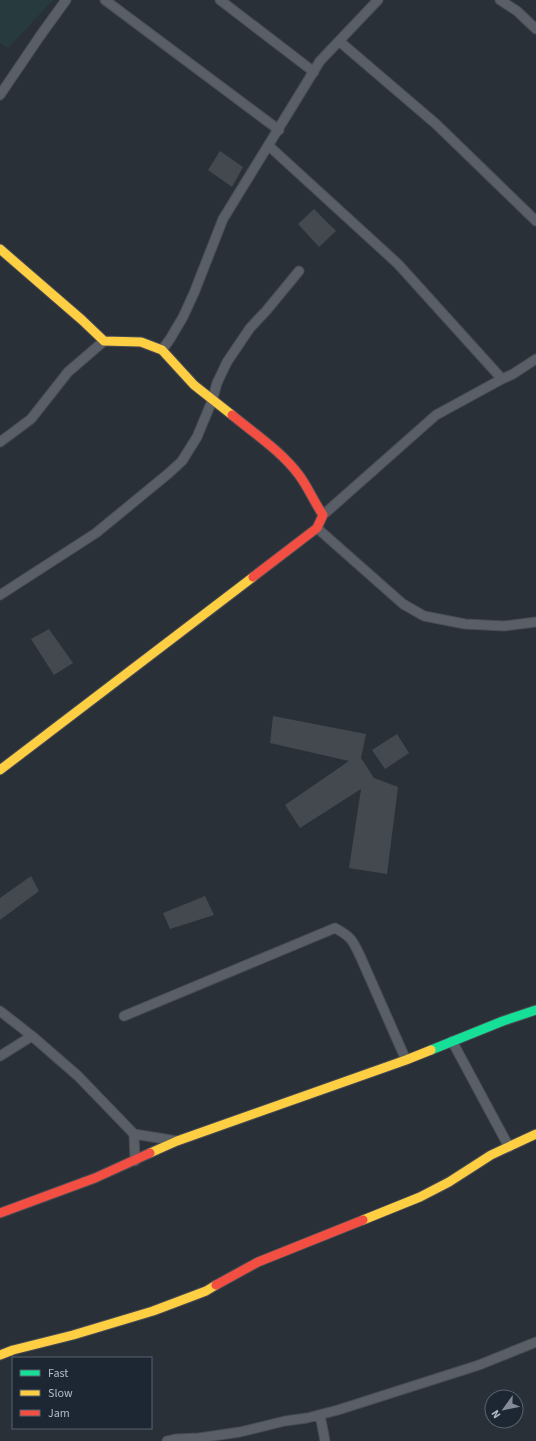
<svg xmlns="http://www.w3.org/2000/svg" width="536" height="1441" viewBox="0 0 536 1441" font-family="'Source Sans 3',sans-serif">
  <rect width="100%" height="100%" fill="#2a3038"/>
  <path fill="#273a3e" d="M 0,0 L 53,0 L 8,48 L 0,43 Z"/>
  <path fill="#444950" d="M 220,151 L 243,167 L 232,187 L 208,170 Z
    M 314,209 L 336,231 L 319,247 L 298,224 Z
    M 49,629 L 73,663 L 54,675 L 31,639 Z
    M 273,716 L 366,734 L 361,758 L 374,778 L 398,787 L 387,874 L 349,868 L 361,789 L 300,828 L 285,805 L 349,761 L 270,743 Z
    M 397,734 L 409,753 L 385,769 L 372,750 Z
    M 31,876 L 39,891 L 0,920 L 0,898 Z
    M 205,896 L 214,915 L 170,929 L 163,913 Z"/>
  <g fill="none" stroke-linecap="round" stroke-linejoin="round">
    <defs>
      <path id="street" d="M 105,0 L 279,130
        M 220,0 L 314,72
        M 500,0 L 517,11 L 536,29
        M 339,41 L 436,124 L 536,221
        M 0,95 L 40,36 L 66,0
        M 269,146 L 398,264 L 502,379
        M 162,350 L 170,339 L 183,317 L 194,293 L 223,219 L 320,61 L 378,0
        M 0,442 L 31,419 L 68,372 L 104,341
        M 323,515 L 436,415 L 502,379 L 513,374 L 536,359
        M 317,528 L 403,604 L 424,616 L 465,624 L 504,626 L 536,622
        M 0,595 L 96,533 L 169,473 L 182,461 L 197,437 L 212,401 L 217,383 L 227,362 L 250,328 L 266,311 L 299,271
        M 0,1011 L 32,1036 L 78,1076 L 134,1134 L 177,1141
        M 124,1016 L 335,928 C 352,937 353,941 361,958 L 406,1060
        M 452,1041 L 509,1147
        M 0,1056 L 32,1036
        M 134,1134 L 135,1161
        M 320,1415 L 325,1441
        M 167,1441 L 176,1439 L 199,1438 L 240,1432 L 285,1421 L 307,1418 L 338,1410 L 479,1365 L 536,1342"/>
      <path id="fast" d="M 431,1050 L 503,1021 L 536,1010"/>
      <path id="slow" d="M 0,249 L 82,320 L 104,341 L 141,342 L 162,350 L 194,385 L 232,415
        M 0,770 L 253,577
        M 150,1153 L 177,1141 L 406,1060 L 431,1050
        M 363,1220 L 420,1197 L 449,1182 L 491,1155 L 536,1134
        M 0,1355 L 13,1350 L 73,1335 L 153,1311 L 206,1291 L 216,1285"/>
      <path id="jam" d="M 232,415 C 255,434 281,451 299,475 C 308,487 314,502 323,515 L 317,528 L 253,577
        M 0,1213 L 95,1178 L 150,1153
        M 216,1285 L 258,1262 L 363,1220"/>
    </defs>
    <use href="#street" stroke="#484c53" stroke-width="11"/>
    <use href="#fast" stroke="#484c53" stroke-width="11"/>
    <use href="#slow" stroke="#484c53" stroke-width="11"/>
    <use href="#jam" stroke="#484c53" stroke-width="11"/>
    <use href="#street" stroke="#5a5e66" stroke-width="9"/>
    <use href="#fast" stroke="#16e098" stroke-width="9"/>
    <use href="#slow" stroke="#ffcf43" stroke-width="9"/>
    <use href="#jam" stroke="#f24e42" stroke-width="9"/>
  </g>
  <rect x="12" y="1357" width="140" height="72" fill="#1d2633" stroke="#59626f"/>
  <rect x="20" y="1370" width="20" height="6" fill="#16e098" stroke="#59626f"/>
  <text x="48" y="1377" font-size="12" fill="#b4bcc9">Fast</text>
  <rect x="20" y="1390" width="20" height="6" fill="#ffcf43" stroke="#59626f"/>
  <text x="48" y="1397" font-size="12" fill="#b4bcc9">Slow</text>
  <rect x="20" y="1410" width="20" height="6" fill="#f24e42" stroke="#59626f"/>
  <text x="48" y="1417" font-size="12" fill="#b4bcc9">Jam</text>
  <g transform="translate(504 1409) rotate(237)"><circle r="19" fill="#1d2633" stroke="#59626f"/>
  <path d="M0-3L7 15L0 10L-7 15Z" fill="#848b96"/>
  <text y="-6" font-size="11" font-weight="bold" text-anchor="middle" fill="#b4bcc9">N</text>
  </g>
</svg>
